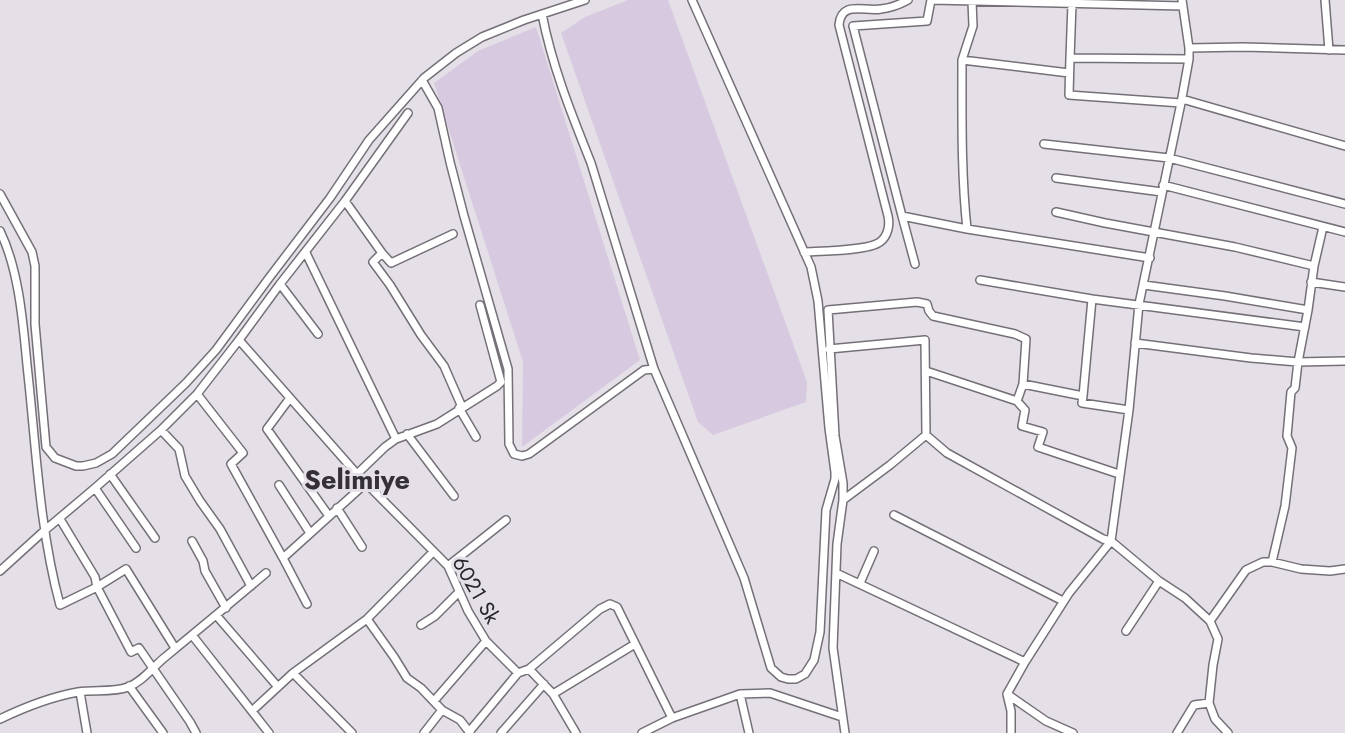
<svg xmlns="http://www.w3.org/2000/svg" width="1345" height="733" viewBox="0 0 1345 733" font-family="Jost,sans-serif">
  <rect width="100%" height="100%" fill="#e5e0e8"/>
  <path fill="#d7c9e0" d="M 628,0 L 668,0 L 807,382 L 806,402 L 713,435 L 698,422 L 561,33 L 585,17 Z
    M 536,27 L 640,360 L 522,447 L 523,362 L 434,83 L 478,51 Z"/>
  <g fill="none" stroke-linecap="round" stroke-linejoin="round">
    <defs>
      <path id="minor" d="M 933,0 L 1183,6
        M 1182,0 L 1189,48 L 1189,59 L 1181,103 L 1139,304 L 1129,410 L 1111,541 L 1159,581 L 1185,598 L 1210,621 L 1218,639 L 1213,665 L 1209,703 L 1215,719 L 1228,733
        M 1325,0 L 1329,50
        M 542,14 C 552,66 571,113 591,163 L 654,369
        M 1189,48 L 1243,47 L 1345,50
        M 1070,58 L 1072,4
        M 962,60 L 973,26 L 972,1
        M 422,80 L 438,108 L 450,162 L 464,216 L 508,369 L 509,444 L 514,454 L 522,456 L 529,454 L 644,370 L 654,369 L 744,578 L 771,668 L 781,677 L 788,679 L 796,679 L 805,674 L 814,660 L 820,632 L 826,510 L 835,479 L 835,472 L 829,428 L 818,301 L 811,267 L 692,0
        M 1182,99 L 1345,146
        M 1181,103 L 1069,95 L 1070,58 L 1189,59
        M 1044,144 L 1169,158 L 1345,204
        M 1056,178 L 1162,192
        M 1163,185 L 1345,232
        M 0,194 L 32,252 L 35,266 L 35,324 L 46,447 L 55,458 L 76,466 L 83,466 L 96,463 L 112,454 L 186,383 L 216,350 L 269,278 L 330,198 L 369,140 L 424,78 L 456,53 L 482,37 L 524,20 L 585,0
        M 345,201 L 382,253 L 373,262 L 390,285 L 421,335 L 444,366 L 462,407
        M 1056,212 L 1105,223 L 1235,247 L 1314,266
        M 902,216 L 853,26 L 927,21 L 931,0
        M 967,229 C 961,173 962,116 962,60 L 1069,73
        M 0,231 C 19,270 23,323 27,365 C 36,445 39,527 60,605 L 97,587 L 126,569 L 175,648
        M 804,252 C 820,251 868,251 880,242 C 888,236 890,225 888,216 L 839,25 C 841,0 864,12 881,9 C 891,8 899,5 908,0
        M 306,253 L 396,439
        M 382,253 L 391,263 L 453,234
        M 915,264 L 902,216 L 967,229 L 1150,258
        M 980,280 L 1092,299 L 1305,327
        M 1311,282 L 1345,287
        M 280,284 L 318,334
        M 1144,285 L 1225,296 L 1308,310
        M 239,340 L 357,474 L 448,566 L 468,611 L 486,641 L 518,673 L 529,669 L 553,694 L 576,733
        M 1135,343 L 1251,358 L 1298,362 L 1345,361
        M 829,349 L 925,340 L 926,435 L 947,453 L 1103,539 L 1111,541 L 1069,593 L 1025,662 L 1007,694 L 1011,711 L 1011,733
        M 926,371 L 1017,401 L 1025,410 L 1022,426 L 1043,432 L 1038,447 L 1119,474
        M 197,394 L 243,453 L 231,464 L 283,558
        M 1083,396 L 1092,299
        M 290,398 L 267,429 L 329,516
        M 1017,401 L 1023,384
        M 459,408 L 476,437
        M 161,430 L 179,449 L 185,476 L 200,501 L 220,529 L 251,586
        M 407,434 L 454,496
        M 110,474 L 155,538
        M 357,474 L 385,447 L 396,439 L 437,424 L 497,386 L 501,382 L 480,305
        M 279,485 L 310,533
        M 95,488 L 136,548
        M 843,500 L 890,465 L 926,435
        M 337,508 L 362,547
        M 894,515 L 1063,601
        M 60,519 L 95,577 L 97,587 L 131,652 L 139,648 L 190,722 L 196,733
        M 192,541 L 203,561 L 205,571 L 226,608
        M 1272,562 L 1285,506 L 1292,448 L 1287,436 L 1291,392 L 1295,388 L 1298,362 L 1308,310 L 1314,266 L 1323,227
        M 448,566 L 506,520
        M 0,571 L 44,531 L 95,488 L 161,430 L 197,394 L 239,340 L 280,284 L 345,201 L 408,113
        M 836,573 L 1025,662
        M 860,583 L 874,551
        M 307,604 L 283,558 L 366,483
        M 216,615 L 278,687
        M 367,619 L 394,657 L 407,678 L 421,688 L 442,710 L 460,720 L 470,733
        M 1210,621 L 1246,570 L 1263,562 L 1272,562 L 1301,569 L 1330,571 L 1345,569
        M 421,625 L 435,616 L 459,592
        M 1126,631 L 1159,581
        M 192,635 L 269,733
        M 529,669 L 600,609 L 610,604 L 617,607 L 672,718
        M 293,673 L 352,733
        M 129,686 L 163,733
        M 80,692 L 87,733
        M 553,694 L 635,644
        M 740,694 L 749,733
        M 1007,694 L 1046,721 L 1073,733
        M 434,701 L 486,641
        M 253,710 L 293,673 L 367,619 L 433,552
        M 0,719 C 25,707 50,697 78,692 C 94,689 112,693 128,687 C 142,682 152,668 164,658 C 198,630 232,602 266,573
        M 469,732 L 518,673
        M 424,733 L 442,710
        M 501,733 L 544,684
        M 642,733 L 672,718 L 740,694 L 770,693 L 842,717
        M 845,733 L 833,648 L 837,544 L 843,500 L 843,483 L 835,436 L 828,310 L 917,302 L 927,304 L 929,311 L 933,316 L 1015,334 L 1026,339 L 1023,384 L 1083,396 L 1082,403 L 1129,410
        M 1177,733 L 1194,705 L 1209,703"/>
    </defs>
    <use href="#minor" stroke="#757077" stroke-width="10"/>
    <use href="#minor" stroke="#fff" stroke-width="7"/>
  </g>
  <g text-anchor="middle" stroke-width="6" stroke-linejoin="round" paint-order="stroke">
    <g font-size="21" fill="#272528" stroke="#e5e0e8">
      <text transform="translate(476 590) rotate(60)" y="7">6021 Sk</text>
    </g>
    <g font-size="27" font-weight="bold" fill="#343036" stroke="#e5e0e8">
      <text x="357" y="489">Selimiye</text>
    </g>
  </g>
</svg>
